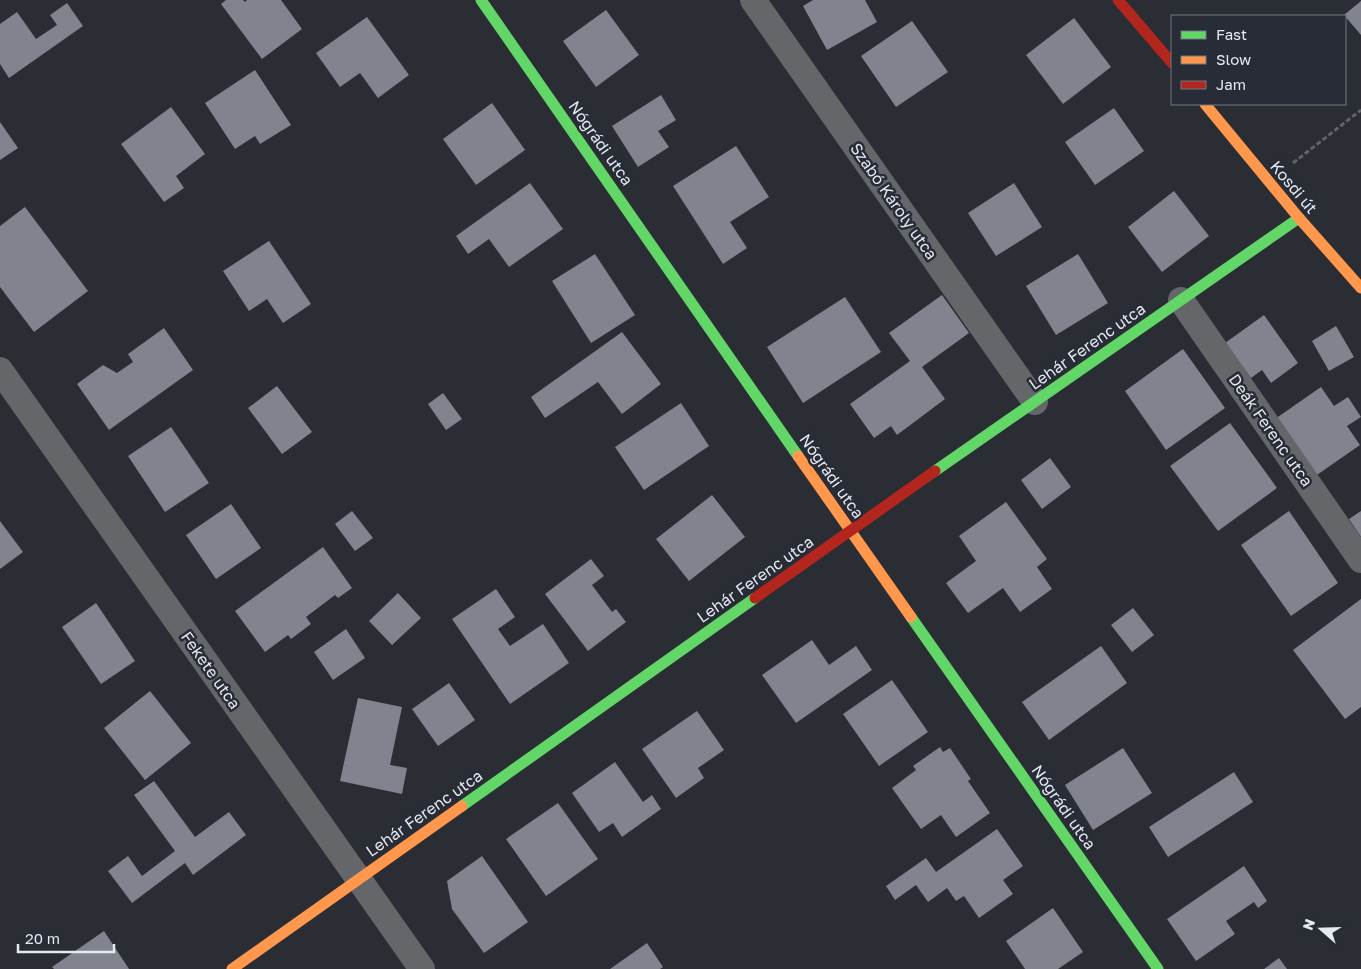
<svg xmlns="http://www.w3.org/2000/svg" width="1361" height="969" viewBox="0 0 1361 969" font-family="'Golos Text',sans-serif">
  <rect width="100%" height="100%" fill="#2a2d34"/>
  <path fill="#81838e" d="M 226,0 L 243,0 L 245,2 L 247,0 L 281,0 L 302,29 L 262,59 L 221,4 Z
    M 813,0 L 865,0 L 877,22 L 827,50 L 803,6 Z
    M 1361,1 L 1361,35 L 1344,15 Z
    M 67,3 L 83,26 L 9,78 L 0,64 L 0,24 L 17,12 L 36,39 L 57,25 L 50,15 Z
    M 606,10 L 639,55 L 596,87 L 563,41 Z
    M 367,17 L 409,75 L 378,98 L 360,73 L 340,87 L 316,53 Z
    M 1074,18 L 1111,67 L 1063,104 L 1026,55 Z
    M 912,21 L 948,72 L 896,107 L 861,56 Z
    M 255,70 L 291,125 L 260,144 L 255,136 L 235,149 L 205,103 Z
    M 661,95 L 676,120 L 658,131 L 669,147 L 638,167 L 612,126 Z
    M 492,103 L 525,150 L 476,185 L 443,139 Z
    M 171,107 L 205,154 L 176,176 L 184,188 L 164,202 L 121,144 Z
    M 1114,108 L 1144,151 L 1095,185 L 1065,142 Z
    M 0,122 L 18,148 L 0,160 Z
    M 736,146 L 769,197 L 730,222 L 747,248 L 723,264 L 673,186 Z
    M 530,183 L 563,229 L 509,267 L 489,239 L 468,254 L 456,236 Z
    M 1014,183 L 1042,227 L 996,256 L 968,213 Z
    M 1174,191 L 1209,236 L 1162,272 L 1128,227 Z
    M 25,207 L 88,291 L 34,332 L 0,287 L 0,226 Z
    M 269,241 L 311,304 L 283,323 L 267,299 L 249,311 L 223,271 Z
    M 595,254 L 635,315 L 591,343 L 552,281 Z
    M 1078,254 L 1108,303 L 1056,335 L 1026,286 Z
    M 942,295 L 969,333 L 922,367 L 945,399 L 897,435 L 891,426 L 874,438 L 850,404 L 910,361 L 889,333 Z
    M 845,297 L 881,352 L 803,403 L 767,347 Z
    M 1264,315 L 1298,363 L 1271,383 L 1262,370 L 1251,378 L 1225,343 Z
    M 1336,326 L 1354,357 L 1329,371 L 1312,341 Z
    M 164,328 L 193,370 L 109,430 L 77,384 L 103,365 L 117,373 L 133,362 L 128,354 Z
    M 622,332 L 661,384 L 622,414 L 598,382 L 545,418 L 531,397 Z
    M 1183,349 L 1225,408 L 1166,450 L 1125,391 Z
    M 277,386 L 312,432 L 282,454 L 248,408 Z
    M 1321,387 L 1334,406 L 1348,397 L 1361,417 L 1347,426 L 1360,445 L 1314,477 L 1275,419 Z
    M 443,393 L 462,419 L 446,430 L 428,404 Z
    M 681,403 L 709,446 L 644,490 L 615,447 Z
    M 1230,423 L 1277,488 L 1218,531 L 1170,466 Z
    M 171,427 L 209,483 L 165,512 L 128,456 Z
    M 1050,458 L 1071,487 L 1042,509 L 1021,480 Z
    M 712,495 L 745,537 L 689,581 L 656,539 Z
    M 1006,502 L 1047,559 L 1037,567 L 1052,589 L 1020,612 L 1003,588 L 968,613 L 946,583 L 976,561 L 959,536 Z
    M 231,504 L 261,548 L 216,579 L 186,535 Z
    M 352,511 L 373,538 L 355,551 L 335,524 Z
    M 1289,511 L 1338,583 L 1291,616 L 1241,545 Z
    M 1361,511 L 1361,537 L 1349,519 Z
    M 0,521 L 23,552 L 0,569 Z
    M 323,547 L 352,588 L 338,598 L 335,595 L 306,617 L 311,624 L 291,639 L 288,635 L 265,652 L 235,611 Z
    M 591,559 L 604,576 L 592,585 L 612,612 L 616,609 L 626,622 L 588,651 L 545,594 Z
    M 496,589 L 515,617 L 498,629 L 510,646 L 543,624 L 569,663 L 510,704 L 452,619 Z
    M 398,593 L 421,618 L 392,645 L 369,621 Z
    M 1361,599 L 1361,707 L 1345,719 L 1293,650 Z
    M 96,603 L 135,661 L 101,684 L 62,627 Z
    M 1133,608 L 1154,635 L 1132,652 L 1111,625 Z
    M 346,629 L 365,658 L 333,680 L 314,652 Z
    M 812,640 L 829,665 L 856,646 L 872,670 L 796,723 L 762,675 Z
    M 1101,646 L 1127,683 L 1049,740 L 1022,702 Z
    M 892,680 L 928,732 L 879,766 L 843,714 Z
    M 449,683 L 475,720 L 438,746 L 412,709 Z
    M 150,691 L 191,743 L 145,780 L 104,728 Z
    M 358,698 L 402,707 L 390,765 L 407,768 L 402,794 L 340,781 Z
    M 697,711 L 724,750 L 698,768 L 704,778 L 676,798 L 642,749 Z
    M 940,747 L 943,752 L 950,748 L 971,779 L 968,781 L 990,813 L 956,837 L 941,815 L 921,829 L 892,788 L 916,770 L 913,766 Z
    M 1123,748 L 1152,793 L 1093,830 L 1065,785 Z
    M 615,762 L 643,802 L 652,795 L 661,809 L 622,837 L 613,823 L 599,832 L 572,793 Z
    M 1234,772 L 1253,802 L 1168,857 L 1149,827 Z
    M 154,781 L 195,837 L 229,812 L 246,835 L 193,875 L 185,863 L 132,903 L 108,871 L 128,856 L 142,876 L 175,851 L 134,795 Z
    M 558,803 L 598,859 L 546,896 L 506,839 Z
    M 997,829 L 1023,866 L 1003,880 L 1013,894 L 979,918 L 964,896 L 956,901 L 947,888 L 928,902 L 916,885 L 895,900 L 886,886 L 926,858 L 936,872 Z
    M 482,856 L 528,922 L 484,953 L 452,909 L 447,881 Z
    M 1244,866 L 1267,901 L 1258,908 L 1254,902 L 1226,921 L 1235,934 L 1196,961 L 1167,919 Z
    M 1053,908 L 1083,952 L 1058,969 L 1025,969 L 1006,941 Z
    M 104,931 L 129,969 L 54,969 L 52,967 Z
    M 647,943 L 663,967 L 660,969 L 610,969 Z
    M 1279,958 L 1287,969 L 1264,969 Z"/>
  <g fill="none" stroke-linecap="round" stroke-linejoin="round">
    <path stroke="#606367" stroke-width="3" stroke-dasharray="5 2.5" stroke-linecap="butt" d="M 1293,163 L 1361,110"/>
    <path stroke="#64666a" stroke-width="26" d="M 753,0 L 1035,402
      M 1181,300 L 1361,560
      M 0,370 L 422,969"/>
    <path stroke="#63d668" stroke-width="11" d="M 481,0 L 798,456
      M 935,471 L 1299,218
      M 911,617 L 1158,969
      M 462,806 L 755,598"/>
    <path stroke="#ff974d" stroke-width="11" d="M 1205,104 L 1299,218 L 1361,288
      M 798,456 L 911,617
      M 232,969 L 462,806"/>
    <path stroke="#b3261e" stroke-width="11" d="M 1118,0 L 1172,63
      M 755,598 L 935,471"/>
  </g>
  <g text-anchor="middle" stroke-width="5" stroke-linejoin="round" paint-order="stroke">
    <g font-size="16" fill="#e5e9f0" stroke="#272c37">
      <text transform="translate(601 143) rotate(55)" y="6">Nógrádi utca</text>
      <text transform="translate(1294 187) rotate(50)" y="6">Kosdi út</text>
      <text transform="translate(894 201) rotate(55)" y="6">Szabó Károly utca</text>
      <text transform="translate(1087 346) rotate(-35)" y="6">Lehár Ferenc utca</text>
      <text transform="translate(1271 430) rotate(55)" y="6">Deák Ferenc utca</text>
      <text transform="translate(832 476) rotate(55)" y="6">Nógrádi utca</text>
      <text transform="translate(755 579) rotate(-35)" y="6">Lehár Ferenc utca</text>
      <text transform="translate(211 670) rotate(55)" y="6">Fekete utca</text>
      <text transform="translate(1064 807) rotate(55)" y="6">Nógrádi utca</text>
      <text transform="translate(424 813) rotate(-35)" y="6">Lehár Ferenc utca</text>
    </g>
  </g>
  <rect x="1171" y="15" width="175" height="90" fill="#272c37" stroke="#737881"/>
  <rect x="1181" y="31" width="25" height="8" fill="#63d668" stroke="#737881"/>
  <text x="1216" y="40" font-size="15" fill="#e5e9f0">Fast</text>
  <rect x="1181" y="56" width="25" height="8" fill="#ff974d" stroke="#737881"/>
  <text x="1216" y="65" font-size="15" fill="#e5e9f0">Slow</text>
  <rect x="1181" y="81" width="25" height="8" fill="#b3261e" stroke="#737881"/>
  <text x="1216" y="90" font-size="15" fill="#e5e9f0">Jam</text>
  <g transform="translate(1321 929) rotate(290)" stroke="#272c37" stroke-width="4" paint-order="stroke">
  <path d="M0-4L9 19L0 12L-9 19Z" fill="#e5e9f0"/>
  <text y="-8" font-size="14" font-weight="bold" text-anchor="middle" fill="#e5e9f0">N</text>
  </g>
  <path d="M18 944v8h96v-8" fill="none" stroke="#e5e9f0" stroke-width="2.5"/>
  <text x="25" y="944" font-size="15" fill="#e5e9f0" stroke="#272c37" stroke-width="4" paint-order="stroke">20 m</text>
</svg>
